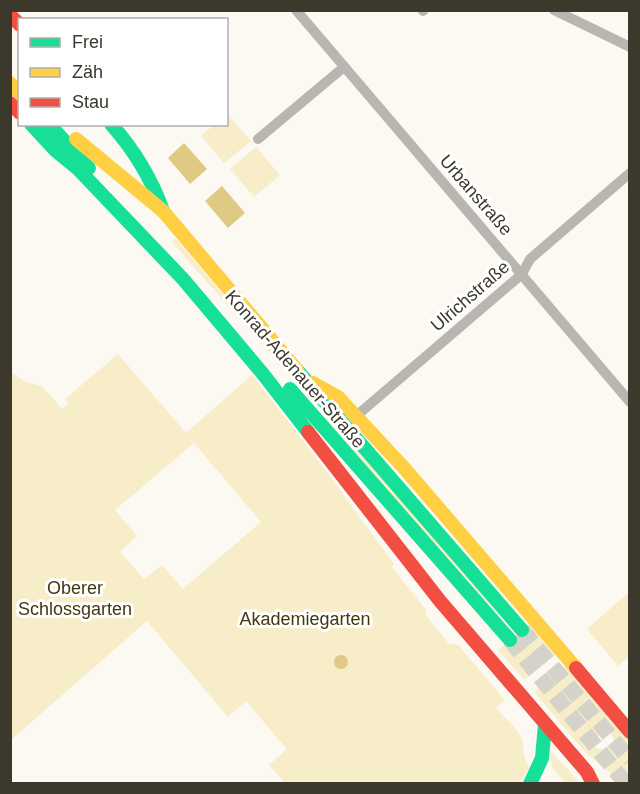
<svg xmlns="http://www.w3.org/2000/svg" width="640" height="794" viewBox="0 0 640 794" font-family="Helvetica,sans-serif">
  <rect width="100%" height="100%" fill="#fbf9f1"/>
  <path fill="#f7edc8" fill-rule="evenodd" d="M 227,113 L 251,141 L 224,163 L 201,136 L 214,125 L 226,124 Z
    M 256,147 L 280,175 L 254,197 L 230,169 Z
    M 175,238 L 295,379 L 293,380 L 172,242 Z
    M 118,354 L 186,433 L 252,375 L 324,468 L 394,564 L 392,567 L 427,611 L 425,614 L 449,644 L 458,645 L 505,700 L 496,708 C 504,717 514,725 520,735 C 526,746 521,758 530,767 L 519,783 L 285,783 L 269,765 L 287,749 L 251,707 L 246,701 L 228,717 L 147,621 L 11,740 L 11,372 L 25,382 L 42,386 L 62,409 L 69,404 L 65,399 ZM 194,443 L 261,522 L 183,589 L 162,565 L 144,579 L 120,552 L 137,536 L 115,510 Z
    M 324,414 L 409,509 L 515,634 L 321,416 Z
    M 629,592 L 629,656 L 618,666 L 587,629 Z
    M 531,623 L 557,653 L 524,680 L 498,650 Z
    M 568,664 L 629,740 L 629,783 L 622,783 L 585,752 L 534,692 ZM 607,729 L 613,737 L 613,742 L 604,749 L 598,749 L 592,742 Z
    M 550,750 L 580,783 L 566,783 L 552,768 Z"/>
  <path fill="#deca84" d="M 184,143 L 207,169 L 190,184 L 168,158 Z
    M 222,186 L 245,213 L 228,228 L 205,201 Z
    M334 662a7 7 0 1 1 14 0a7 7 0 1 1-14 0Z"/>
  <g fill="none" stroke-linecap="round" stroke-linejoin="round">
    <path stroke="#d5d2c9" stroke-width="16" stroke-dasharray="16 8" stroke-linecap="butt" d="M 522,630 L 630,760
      M 510,640 L 626,784"/>
    <path stroke="#b7b6b0" stroke-width="10" d="M 296,10 L 630,402
      M 423,10 L 423,11
      M 554,10 L 630,47
      M 258,139 L 344,67
      M 355,417 L 522,274 L 530,259 L 630,173"/>
    <path stroke="#16e098" stroke-width="14" d="M 31,124 L 55,150 L 77,168 L 183,279 L 263,374 L 308,432
      M 49,124 L 89,168
      M 111,124 C 135,151 151,177 163,211
      M 297,370 L 522,630
      M 290,389 L 510,640
      M 530,784 L 542,758 L 545,724"/>
    <path stroke="#ffcf43" stroke-width="14" d="M 10,83 L 20,93
      M 76,139 L 163,211 L 297,370
      M 313,383 L 338,397 L 405,469 L 576,668"/>
    <path stroke="#f24e42" stroke-width="14" d="M 10,15 L 20,25
      M 10,103 L 20,113
      M 308,432 L 440,601 L 587,772 L 593,784
      M 576,668 L 630,732"/>
  </g>
  <g text-anchor="middle" stroke-width="6" stroke-linejoin="round" paint-order="stroke">
    <g font-size="18" fill="#3c382b" stroke="#fff">
      <text transform="translate(476 195) rotate(49)" y="6">Urbanstraße</text>
      <text transform="translate(470 296) rotate(-41)" y="6">Ulrichstraße</text>
      <text transform="translate(295 369) rotate(49)" y="6">Konrad-Adenauer-Straße</text>
    </g>
    <g font-size="18" fill="#42370e" stroke="#fff">
      <text x="75" y="594">Oberer<tspan x="75" dy="21">Schlossgarten</tspan></text>
      <text x="305" y="625">Akademiegarten</text>
    </g>
  </g>
  <rect width="640" height="794" fill="none" stroke="#3c382b" stroke-width="24"/>
  <rect x="18" y="18" width="210" height="108" fill="#ffffff" stroke="#b1afaa" stroke-width="1.5"/>
  <rect x="30" y="38" width="30" height="9" fill="#16e098" stroke="#b1afaa" stroke-width="1.5"/>
  <text x="72" y="48" font-size="18" fill="#3c382b">Frei</text>
  <rect x="30" y="68" width="30" height="9" fill="#ffcf43" stroke="#b1afaa" stroke-width="1.5"/>
  <text x="72" y="78" font-size="18" fill="#3c382b">Zäh</text>
  <rect x="30" y="98" width="30" height="9" fill="#f24e42" stroke="#b1afaa" stroke-width="1.5"/>
  <text x="72" y="108" font-size="18" fill="#3c382b">Stau</text>
</svg>
